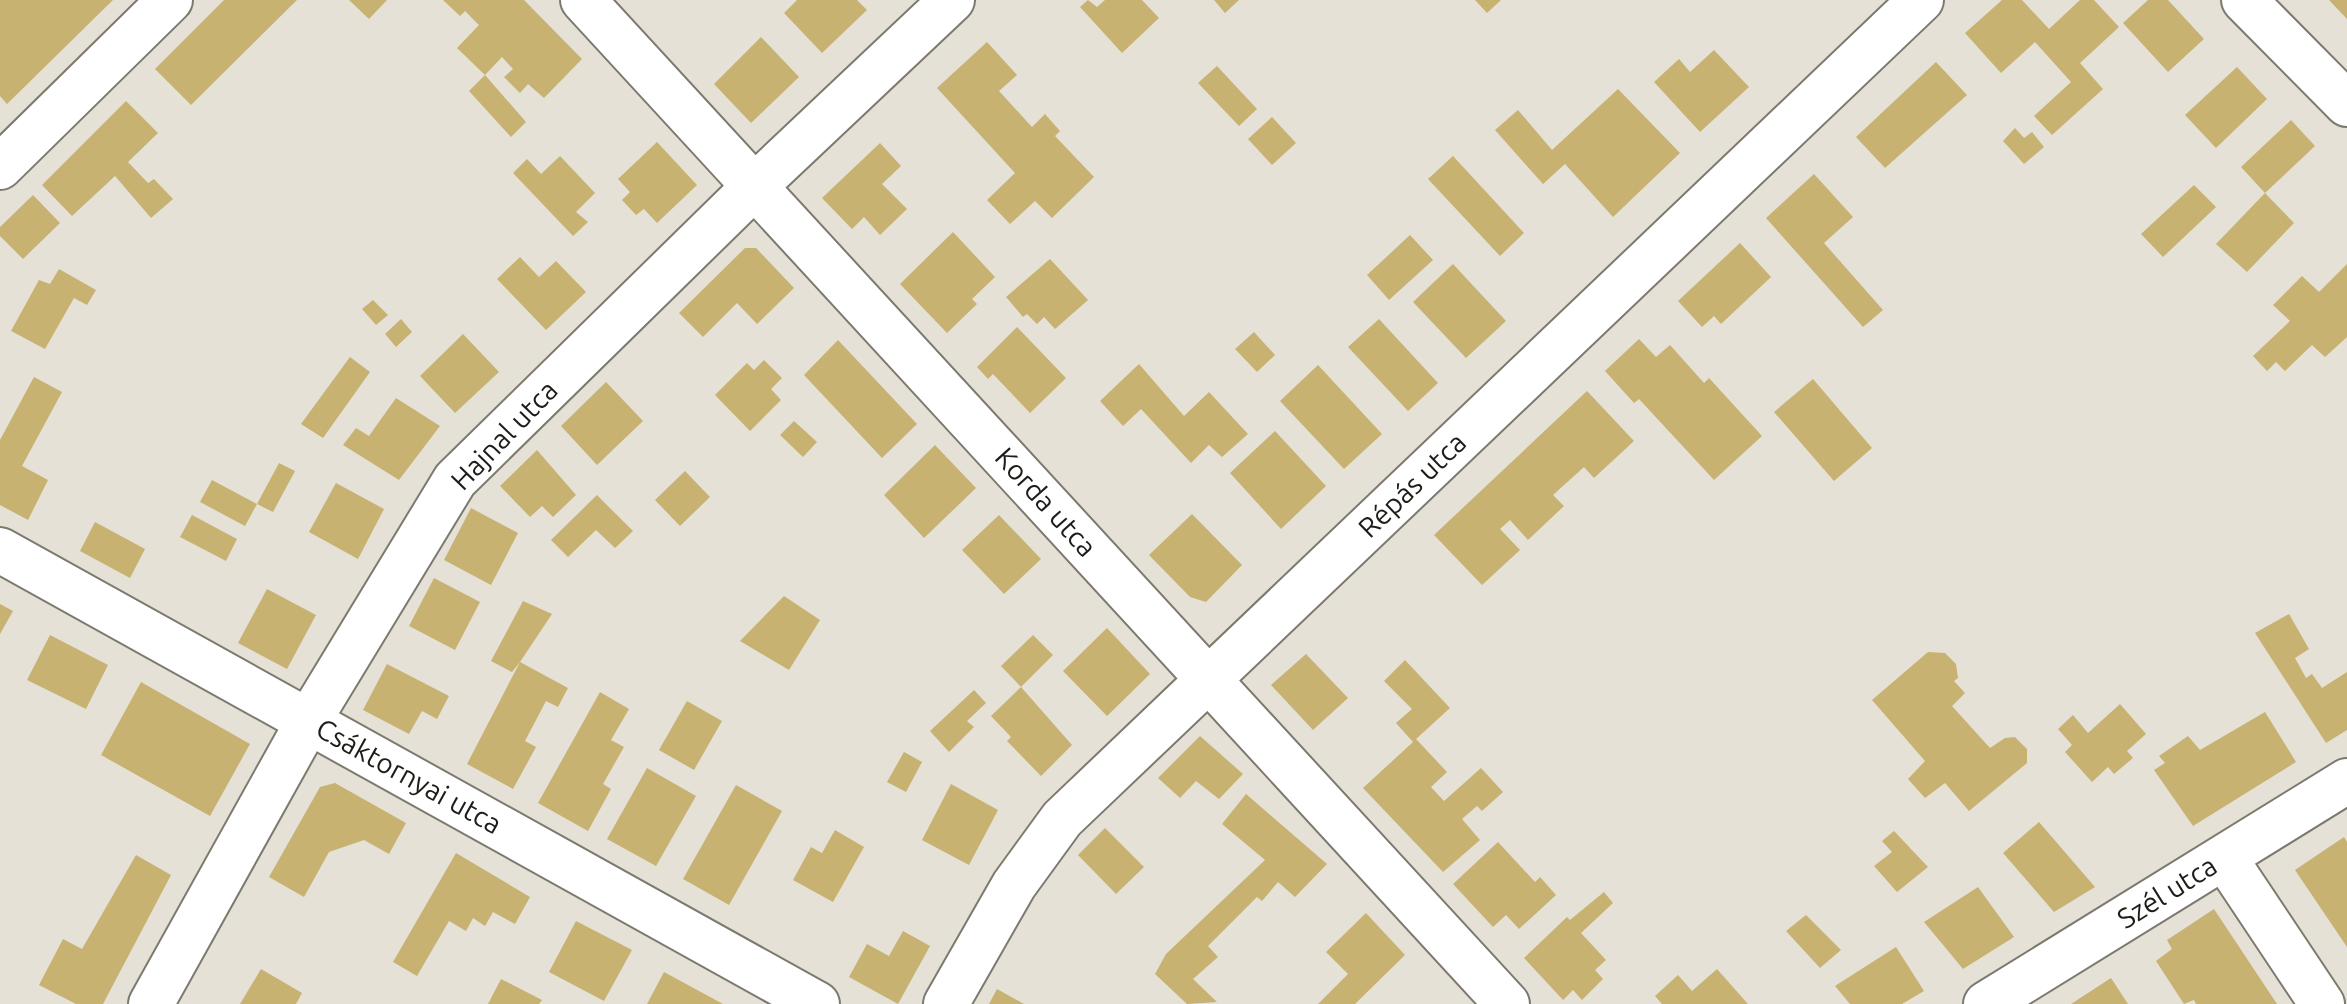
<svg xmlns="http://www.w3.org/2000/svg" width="2347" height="1004" viewBox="0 0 2347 1004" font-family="Ubuntu,sans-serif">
  <rect width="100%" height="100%" fill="#e5e1d6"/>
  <path fill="#c7b272" d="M 0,0 L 113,0 L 7,104 L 0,96 Z
    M 224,0 L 297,0 L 191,105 L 155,69 Z
    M 349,0 L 387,0 L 369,19 Z
    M 443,0 L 524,0 L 582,59 L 544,98 L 528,84 L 520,93 L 504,77 L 513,69 L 502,57 L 485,75 L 457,48 L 479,25 L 465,11 L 460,16 Z
    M 797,0 L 857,0 L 867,10 L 822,53 L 784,13 Z
    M 1088,0 L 1097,7 L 1105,0 L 1142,0 L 1159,18 L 1122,53 L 1080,7 Z
    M 1214,0 L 1239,0 L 1225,13 Z
    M 1475,0 L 1501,0 L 1487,13 Z
    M 2002,0 L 2022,0 L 2049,29 L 2080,0 L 2094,0 L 2119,27 L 2080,63 L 2103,89 L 2052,135 L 2034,116 L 2071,82 L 2035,42 L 2001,73 L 1965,33 Z
    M 2148,0 L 2168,0 L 2204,39 L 2168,72 L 2123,23 Z
    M 2329,0 L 2347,0 L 2347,19 Z
    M 761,37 L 799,77 L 751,123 L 714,84 Z
    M 987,42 L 1017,75 L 999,91 L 1032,127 L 1045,114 L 1060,131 L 1055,136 L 1094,177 L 1052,218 L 1035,201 L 1010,224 L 987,200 L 1015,173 L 937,88 Z
    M 1714,50 L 1749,87 L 1700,132 L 1654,82 L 1679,59 L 1690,72 Z
    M 1936,62 L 1967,95 L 1885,168 L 1856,137 Z
    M 1217,66 L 1257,109 L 1239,126 L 1198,83 Z
    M 2237,67 L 2267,99 L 2216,148 L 2185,115 Z
    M 485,75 L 526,122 L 511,137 L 469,91 Z
    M 1618,89 L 1680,153 L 1613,217 L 1565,164 L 1543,184 L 1495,130 L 1518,110 L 1552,150 Z
    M 126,101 L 158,133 L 128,162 L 148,183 L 154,179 L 173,199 L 151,218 L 115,176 L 72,216 L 42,185 Z
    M 1272,117 L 1296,143 L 1272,165 L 1248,139 Z
    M 2291,120 L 2315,146 L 2265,193 L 2294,223 L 2247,272 L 2216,244 L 2265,193 L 2241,167 Z
    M 2015,128 L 2024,138 L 2032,132 L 2044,147 L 2024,164 L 2003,141 Z
    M 657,142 L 697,185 L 657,223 L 644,209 L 636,215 L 622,200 L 630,192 L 618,179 Z
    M 880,143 L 901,166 L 882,184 L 907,209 L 880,235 L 864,217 L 852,229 L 822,198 Z
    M 560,156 L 595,193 L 576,212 L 588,222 L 573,236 L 513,173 L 527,159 L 541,174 Z
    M 1453,156 L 1524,233 L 1500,256 L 1428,179 Z
    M 1814,174 L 1853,217 L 1824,243 L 1883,310 L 1863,327 L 1766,218 Z
    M 2194,185 L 2216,207 L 2163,257 L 2141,234 Z
    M 33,195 L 60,223 L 23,259 L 0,236 L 0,227 Z
    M 953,232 L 995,277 L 972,299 L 977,304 L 947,333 L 900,284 Z
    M 1410,235 L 1433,260 L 1389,300 L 1367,275 Z
    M 1740,243 L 1771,277 L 1721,324 L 1714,316 L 1702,327 L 1678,301 Z
    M 745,248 L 756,248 L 794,288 L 757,324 L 737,303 L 703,337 L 679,313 Z
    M 520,257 L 539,277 L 556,261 L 586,292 L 546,330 L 497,279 Z
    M 1050,259 L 1088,300 L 1055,329 L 1044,317 L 1037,324 L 1027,314 L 1023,317 L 1006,297 Z
    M 1453,264 L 1506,321 L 1466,358 L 1413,302 Z
    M 2347,264 L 2347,337 L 2325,357 L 2312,345 L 2285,371 L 2276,362 L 2267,371 L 2253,356 L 2290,321 L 2273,305 L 2302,276 L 2319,292 Z
    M 59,269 L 96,290 L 87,305 L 74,298 L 45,349 L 11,331 L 39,280 L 50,284 Z
    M 373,300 L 388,315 L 376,325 L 362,309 Z
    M 401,319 L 412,332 L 396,347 L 385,334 Z
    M 1379,319 L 1438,383 L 1408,411 L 1348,347 Z
    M 1017,327 L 1066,378 L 1030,413 L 993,374 L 988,379 L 977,367 Z
    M 1254,332 L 1275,355 L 1257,372 L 1235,349 Z
    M 463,334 L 499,372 L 455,413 L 420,376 Z
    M 1639,339 L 1656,357 L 1670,345 L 1704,383 L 1709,378 L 1762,436 L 1714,480 L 1639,399 L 1634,403 L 1605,371 Z
    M 838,340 L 917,424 L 882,458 L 804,375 Z
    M 350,357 L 370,372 L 323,438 L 301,424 Z
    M 764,360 L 782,378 L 771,389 L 781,400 L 750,431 L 715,395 L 747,363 L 754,370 Z
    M 1139,364 L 1184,416 L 1209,392 L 1248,434 L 1222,457 L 1209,445 L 1191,463 L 1141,409 L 1123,426 L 1100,401 Z
    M 1318,365 L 1382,434 L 1344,469 L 1280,401 Z
    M 34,377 L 62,392 L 22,466 L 48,480 L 28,520 L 0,505 L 0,440 Z
    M 1813,379 L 1872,448 L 1834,481 L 1774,412 Z
    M 606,382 L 643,421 L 597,465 L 561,426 Z
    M 1587,391 L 1634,441 L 1594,478 L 1584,467 L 1553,495 L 1564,506 L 1528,540 L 1510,520 L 1500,529 L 1520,550 L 1482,585 L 1434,535 Z
    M 396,398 L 440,426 L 399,480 L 343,445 L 356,428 L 369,436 Z
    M 794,421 L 817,442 L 803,457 L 780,435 Z
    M 1275,431 L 1326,486 L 1281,529 L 1230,473 Z
    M 935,445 L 976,488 L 924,538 L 884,495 Z
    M 537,450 L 576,495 L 553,517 L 542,506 L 530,517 L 500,486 Z
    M 279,463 L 295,471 L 273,512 L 257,504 Z
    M 685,471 L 710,497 L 680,526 L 655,500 Z
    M 212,480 L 257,504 L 245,526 L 200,502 Z
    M 336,483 L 384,509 L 358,559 L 309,532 Z
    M 597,495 L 633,531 L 615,548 L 596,530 L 568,557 L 551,540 Z
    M 471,508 L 518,533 L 491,585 L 444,560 Z
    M 1192,514 L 1242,565 L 1206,602 L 1190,597 L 1149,555 Z
    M 192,515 L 237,539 L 226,561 L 180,537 Z
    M 999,515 L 1041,559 L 1004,594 L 962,550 Z
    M 95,522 L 145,549 L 130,578 L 80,551 Z
    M 434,578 L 480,602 L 455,650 L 409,626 Z
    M 267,589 L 316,615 L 287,669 L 238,643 Z
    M 784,596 L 820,620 L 789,670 L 740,641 Z
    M 523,601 L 552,614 L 520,662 L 568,688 L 558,707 L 546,701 L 525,741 L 536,747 L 513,789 L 467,764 L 520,662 L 512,672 L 491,661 Z
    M 0,604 L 13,611 L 0,634 Z
    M 2289,614 L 2309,649 L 2295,658 L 2306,678 L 2312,674 L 2322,688 L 2347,672 L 2347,730 L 2326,743 L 2255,633 Z
    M 1107,628 L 1150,674 L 1107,716 L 1063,671 Z
    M 50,635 L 108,665 L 86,709 L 27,680 Z
    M 1033,635 L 1053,655 L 1021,687 L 1001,666 Z
    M 1928,652 L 1945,653 L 1956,664 L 1958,678 L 1954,681 L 1965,693 L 1952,706 L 1990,748 L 2005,738 L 2015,737 L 2027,749 L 2027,763 L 1969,811 L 1945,783 L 1925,798 L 1908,779 L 1925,761 L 1872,700 Z
    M 1306,654 L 1348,698 L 1313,730 L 1271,685 Z
    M 1405,660 L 1450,708 L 1416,739 L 1447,772 L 1431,787 L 1444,801 L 1481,768 L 1503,792 L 1482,811 L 1477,806 L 1462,819 L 1480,840 L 1443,872 L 1363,788 L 1413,742 L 1396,723 L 1412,709 L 1384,681 Z
    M 387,664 L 449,696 L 437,719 L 422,711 L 409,734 L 363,710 Z
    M 141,682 L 250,744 L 210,816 L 101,755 Z
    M 1021,687 L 1072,745 L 1041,776 L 1007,741 L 1011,737 L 991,716 Z
    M 974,690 L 986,703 L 967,721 L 974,727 L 949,752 L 930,731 Z
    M 600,692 L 629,709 L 611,740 L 624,747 L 603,784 L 611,789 L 588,831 L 538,803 Z
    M 687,701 L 722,721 L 694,770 L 659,750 Z
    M 2120,704 L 2146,734 L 2127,751 L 2133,758 L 2114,774 L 2108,767 L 2092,782 L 2065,752 L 2072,745 L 2058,729 L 2073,715 L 2088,733 Z
    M 2265,712 L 2296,762 L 2193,826 L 2154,770 L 2165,763 L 2159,756 L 2188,736 L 2200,750 Z
    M 1200,736 L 1243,774 L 1219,799 L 1196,781 L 1180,798 L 1158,778 Z
    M 904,752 L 922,762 L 906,792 L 887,782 Z
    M 647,768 L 696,796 L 656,866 L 607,839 Z
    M 335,783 L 406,823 L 389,854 L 364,840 L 329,852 L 304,897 L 269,877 L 320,787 Z
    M 951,784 L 998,810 L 969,865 L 922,840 Z
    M 736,785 L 782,811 L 729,905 L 683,879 Z
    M 1246,794 L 1327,864 L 1295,897 L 1278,882 L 1262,901 L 1257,897 L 1208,946 L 1218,957 L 1193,979 L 1217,1002 L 1187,1004 L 1155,974 L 1166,954 L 1265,860 L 1222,824 Z
    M 2039,822 L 2095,887 L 2054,912 L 2003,853 Z
    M 1105,828 L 1144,867 L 1116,894 L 1078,855 Z
    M 835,830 L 864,847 L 833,902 L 793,880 L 811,847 L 822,853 Z
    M 1894,831 L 1928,867 L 1897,892 L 1874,866 L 1892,852 L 1882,841 Z
    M 2344,837 L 2347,842 L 2347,947 L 2295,870 Z
    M 1498,842 L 1535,882 L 1540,877 L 1556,895 L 1519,929 L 1506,915 L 1493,927 L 1453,884 Z
    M 456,853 L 530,897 L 515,924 L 493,912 L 485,926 L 473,918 L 466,931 L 449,921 L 417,976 L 393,962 Z
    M 136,855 L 171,875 L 103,1004 L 76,1004 L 39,985 L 63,939 L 82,949 Z
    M 1978,887 L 2014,937 L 1963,969 L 1924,922 Z
    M 1604,892 L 1613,903 L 1581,933 L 1606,960 L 1595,970 L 1603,979 L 1582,1000 L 1573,990 L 1563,1000 L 1524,958 L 1567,917 L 1570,920 Z
    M 2214,909 L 2277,1004 L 2196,1004 L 2194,1000 L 2184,1004 L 2156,961 L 2172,949 L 2167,940 Z
    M 1366,913 L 1405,955 L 1355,1004 L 1318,1004 L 1348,974 L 1326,952 Z
    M 1806,915 L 1841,950 L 1820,968 L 1786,931 Z
    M 576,921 L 632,950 L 604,1001 L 549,972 Z
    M 903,931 L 930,946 L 898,1004 L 849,977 L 867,944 L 889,956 Z
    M 1896,947 L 1924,991 L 1902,1004 L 1850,1004 L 1835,986 Z
    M 261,969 L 302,993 L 296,1004 L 240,1004 Z
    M 1717,969 L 1748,1004 L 1662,1004 L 1655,996 L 1678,975 L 1692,991 Z
    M 664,972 L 723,1004 L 647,1004 Z
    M 2111,978 L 2128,1004 L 2071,1004 Z
    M 501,979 L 542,1000 L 539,1004 L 488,1004 Z
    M 997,989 L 1024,1004 L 989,1004 Z"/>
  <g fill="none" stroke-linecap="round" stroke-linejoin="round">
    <defs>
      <path id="minor" d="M 583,0 L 1507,1004
        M 2244,0 L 2347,104
        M 0,167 L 170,0
        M 0,550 L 817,1004
        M 2224,857 L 2322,1004
        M 151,1004 L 309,720 L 455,480 L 756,185 L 952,0
        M 946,1004 L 1014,885 L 1062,819 L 1921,0
        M 1986,1004 L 2347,781"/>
    </defs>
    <use href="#minor" stroke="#7c796f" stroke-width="48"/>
    <use href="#minor" stroke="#fff" stroke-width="44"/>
  </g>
  <g text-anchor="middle" stroke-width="6" stroke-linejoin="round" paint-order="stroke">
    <g font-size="28" fill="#1d1c18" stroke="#fff">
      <text transform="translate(504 435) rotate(-46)" y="10">Hajnal utca</text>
      <text transform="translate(1412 485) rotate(-44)" y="10">Répás utca</text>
      <text transform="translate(1046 502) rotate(48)" y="10">Korda utca</text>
      <text transform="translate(409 776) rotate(29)" y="10">Csáktornyai utca</text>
      <text transform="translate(2167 892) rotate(-32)" y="10">Szél utca</text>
    </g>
  </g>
</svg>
